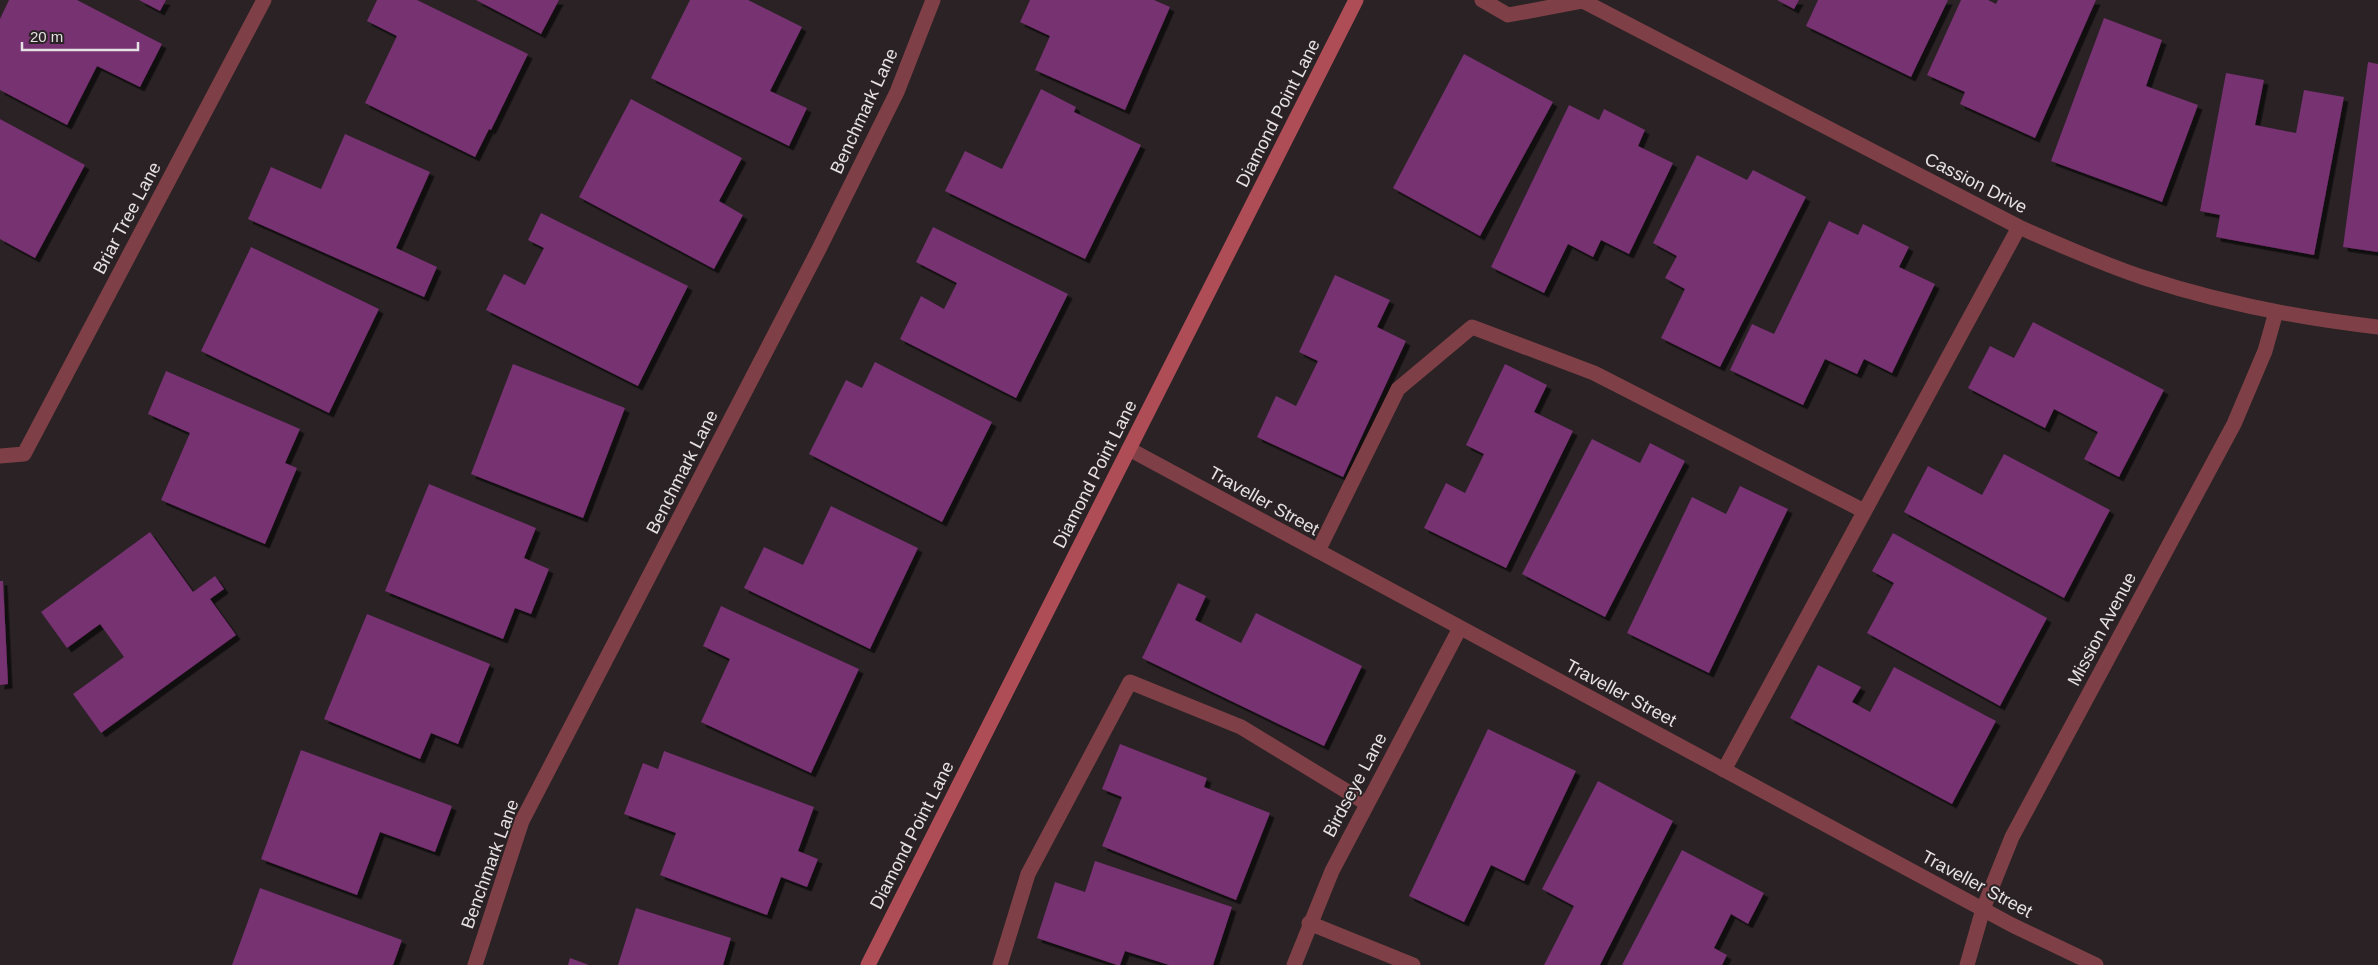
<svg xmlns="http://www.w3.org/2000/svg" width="2378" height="965" viewBox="0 0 2378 965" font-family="Helvetica,sans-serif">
  <defs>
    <filter id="shadow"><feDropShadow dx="4.5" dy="4.5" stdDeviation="0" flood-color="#0009"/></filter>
  </defs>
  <rect width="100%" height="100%" fill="#2a2225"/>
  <path fill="#763071" filter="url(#shadow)" d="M 9,0 L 77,0 L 162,44 L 140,87 L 97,66 L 67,125 L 0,90 L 0,19 Z
    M 139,0 L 166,0 L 160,11 Z
    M 377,0 L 417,0 L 528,54 L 491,130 L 489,129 L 475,157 L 365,103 L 397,36 L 367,21 Z
    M 476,0 L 559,0 L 541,34 Z
    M 690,0 L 748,0 L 802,27 L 770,91 L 807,108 L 789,146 L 651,78 Z
    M 1030,0 L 1154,0 L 1170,7 L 1125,110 L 1035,70 L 1050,36 L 1020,22 Z
    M 1777,0 L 1799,0 L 1794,9 Z
    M 1818,0 L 1948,0 L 1911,77 L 1806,26 Z
    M 1961,0 L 1988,0 L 1996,4 L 1998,0 L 2096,0 L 2035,138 L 1960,104 L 1965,92 L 1927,75 Z
    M 2104,18 L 2162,40 L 2146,86 L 2198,105 L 2162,202 L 2051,161 Z
    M 1464,54 L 1553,102 L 1480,236 L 1393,188 Z
    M 2368,62 L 2378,64 L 2378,252 L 2343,247 Z
    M 2226,73 L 2264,80 L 2255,125 L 2296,133 L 2304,90 L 2344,97 L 2314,255 L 2216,237 L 2220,215 L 2200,211 Z
    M 1041,89 L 1076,107 L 1074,112 L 1141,145 L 1085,259 L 945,191 L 965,151 L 1002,169 Z
    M 631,99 L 742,158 L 719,201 L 743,215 L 714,269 L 579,197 Z
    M 1569,105 L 1599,120 L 1604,109 L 1645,130 L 1638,146 L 1673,163 L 1629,254 L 1601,240 L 1593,257 L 1568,244 L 1544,293 L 1491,267 Z
    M 0,119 L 85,165 L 35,258 L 0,239 Z
    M 345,134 L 430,172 L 396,248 L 437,267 L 424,297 L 248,219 L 271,167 L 321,189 Z
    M 1697,155 L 1747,180 L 1753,170 L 1806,197 L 1720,367 L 1661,338 L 1685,289 L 1665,278 L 1677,256 L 1653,243 Z
    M 541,213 L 688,286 L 638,386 L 486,310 L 504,274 L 525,285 L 544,248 L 528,240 Z
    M 1829,221 L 1858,235 L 1863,224 L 1909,247 L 1899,267 L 1935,284 L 1892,373 L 1864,359 L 1857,374 L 1825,359 L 1803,405 L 1730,370 L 1752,324 L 1774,334 Z
    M 933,227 L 1068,294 L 1016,398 L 900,339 L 921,296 L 944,309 L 957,283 L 916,262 Z
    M 251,247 L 379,309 L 329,413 L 201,351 Z
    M 1335,275 L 1390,300 L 1377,327 L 1406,341 L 1343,477 L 1257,437 L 1276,396 L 1296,406 L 1318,361 L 1299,352 Z
    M 2033,322 L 2164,390 L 2119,477 L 2084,459 L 2098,432 L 2054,409 L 2045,428 L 1968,388 L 1990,346 L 2014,358 Z
    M 875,362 L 992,422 L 942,522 L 809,454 L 846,380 L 862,388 Z
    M 513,364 L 625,408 L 583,518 L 471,474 Z
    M 1505,364 L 1547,385 L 1534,412 L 1573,431 L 1506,568 L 1424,528 L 1446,483 L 1465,493 L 1484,454 L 1466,445 Z
    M 166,371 L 300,429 L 285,463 L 297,468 L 265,544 L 161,500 L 190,433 L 148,414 Z
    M 1592,439 L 1640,463 L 1650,443 L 1685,461 L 1605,617 L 1522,574 Z
    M 2004,454 L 2110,510 L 2064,598 L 1904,512 L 1928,466 L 1982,495 Z
    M 429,484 L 536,528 L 524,558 L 549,569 L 531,614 L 515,608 L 503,639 L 385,591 Z
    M 1740,486 L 1788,509 L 1709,673 L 1627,633 L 1692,497 L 1726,514 Z
    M 831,506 L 918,548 L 870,649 L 744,588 L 764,547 L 803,565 Z
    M 150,532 L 193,592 L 215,576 L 224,589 L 210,599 L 236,635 L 101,733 L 73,694 L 124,657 L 100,624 L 67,648 L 41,612 Z
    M 1893,533 L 2047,618 L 2000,706 L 1867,633 L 1894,583 L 1872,571 Z
    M 0,581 L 3,581 L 8,684 L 0,685 Z
    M 1178,583 L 1206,596 L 1195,620 L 1241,643 L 1256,613 L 1362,666 L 1324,746 L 1142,658 Z
    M 721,606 L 859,669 L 811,773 L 701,722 L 730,659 L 703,646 Z
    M 367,614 L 490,664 L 458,744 L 431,733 L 420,759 L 324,719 Z
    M 1818,665 L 1861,687 L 1852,702 L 1870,712 L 1894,667 L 1996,721 L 1952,804 L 1790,718 Z
    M 1488,729 L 1576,771 L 1524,881 L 1491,865 L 1464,922 L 1409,896 Z
    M 1120,744 L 1207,778 L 1204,787 L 1270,813 L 1236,900 L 1102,846 L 1122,797 L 1102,789 Z
    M 301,750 L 452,806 L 435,852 L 380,832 L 357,895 L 261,859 Z
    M 664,751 L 814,807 L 798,851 L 818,859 L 807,887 L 781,877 L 767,915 L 660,875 L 676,833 L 624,814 L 643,763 L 658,769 Z
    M 1598,781 L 1673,821 L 1600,965 L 1544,965 L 1574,906 L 1542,889 Z
    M 1682,850 L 1764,893 L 1748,924 L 1731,914 L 1714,948 L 1727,955 L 1722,965 L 1622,965 Z
    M 1095,861 L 1232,907 L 1213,965 L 1169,965 L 1125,951 L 1120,965 L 1117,965 L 1037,938 L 1055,882 L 1085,892 Z
    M 260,888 L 402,940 L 393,965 L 232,965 Z
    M 636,908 L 731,938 L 723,965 L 618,965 Z
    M 570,958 L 589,965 L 568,965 Z"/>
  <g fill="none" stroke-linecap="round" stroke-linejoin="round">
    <path stroke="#7e4046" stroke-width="15" d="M 1318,551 L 1398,389 L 1472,327 L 1594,373 L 1864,511
      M 1724,770 L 2019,227
      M 1309,923 L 1413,965
      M 1000,965 L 1028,874 L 1130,682 L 1241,727 L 1366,803"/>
    <path stroke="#7e4046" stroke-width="15" d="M 1482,0 L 1508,15 L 1583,1 L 2019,227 C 2060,245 2102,264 2145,278 C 2221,303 2299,318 2378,327
      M 1129,449 L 2012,925 L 2096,965
      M 0,456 L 24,454 L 264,0
      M 475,965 L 522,821 L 819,249 L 897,92 L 933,0
      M 1294,965 L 1332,871 L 1460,628
      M 1967,965 L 1983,909 L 2012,837 L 2234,424 L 2265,351 L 2276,312"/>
    <path stroke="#af4d57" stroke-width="15" d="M 868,965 L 1356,0"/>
  </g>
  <g text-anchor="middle" stroke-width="4" stroke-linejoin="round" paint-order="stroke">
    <g font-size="18" fill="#e6e1e3" stroke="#2a2225">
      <text transform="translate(864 111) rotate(-65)" y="6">Benchmark Lane</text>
      <text transform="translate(1278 113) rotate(-63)" y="6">Diamond Point Lane</text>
      <text transform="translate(1976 183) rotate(27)" y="6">Cassion Drive</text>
      <text transform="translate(127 218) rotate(-62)" y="6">Briar Tree Lane</text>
      <text transform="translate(682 472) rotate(-63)" y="6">Benchmark Lane</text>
      <text transform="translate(1095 474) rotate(-63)" y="6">Diamond Point Lane</text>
      <text transform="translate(1264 501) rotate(29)" y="6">Traveller Street</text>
      <text transform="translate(2102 629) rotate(-62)" y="6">Mission Avenue</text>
      <text transform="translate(1621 693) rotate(28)" y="6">Traveller Street</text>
      <text transform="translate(1355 785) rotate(-62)" y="6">Birdseye Lane</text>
      <text transform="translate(912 835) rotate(-63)" y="6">Diamond Point Lane</text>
      <text transform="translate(490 864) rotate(-70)" y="6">Benchmark Lane</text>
      <text transform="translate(1977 884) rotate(28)" y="6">Traveller Street</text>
    </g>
  </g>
  <path d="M22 42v8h116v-8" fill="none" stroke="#e6e1e3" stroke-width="2.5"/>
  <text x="30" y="42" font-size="15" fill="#e6e1e3" stroke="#2a2225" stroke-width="4" paint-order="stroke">20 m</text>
</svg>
